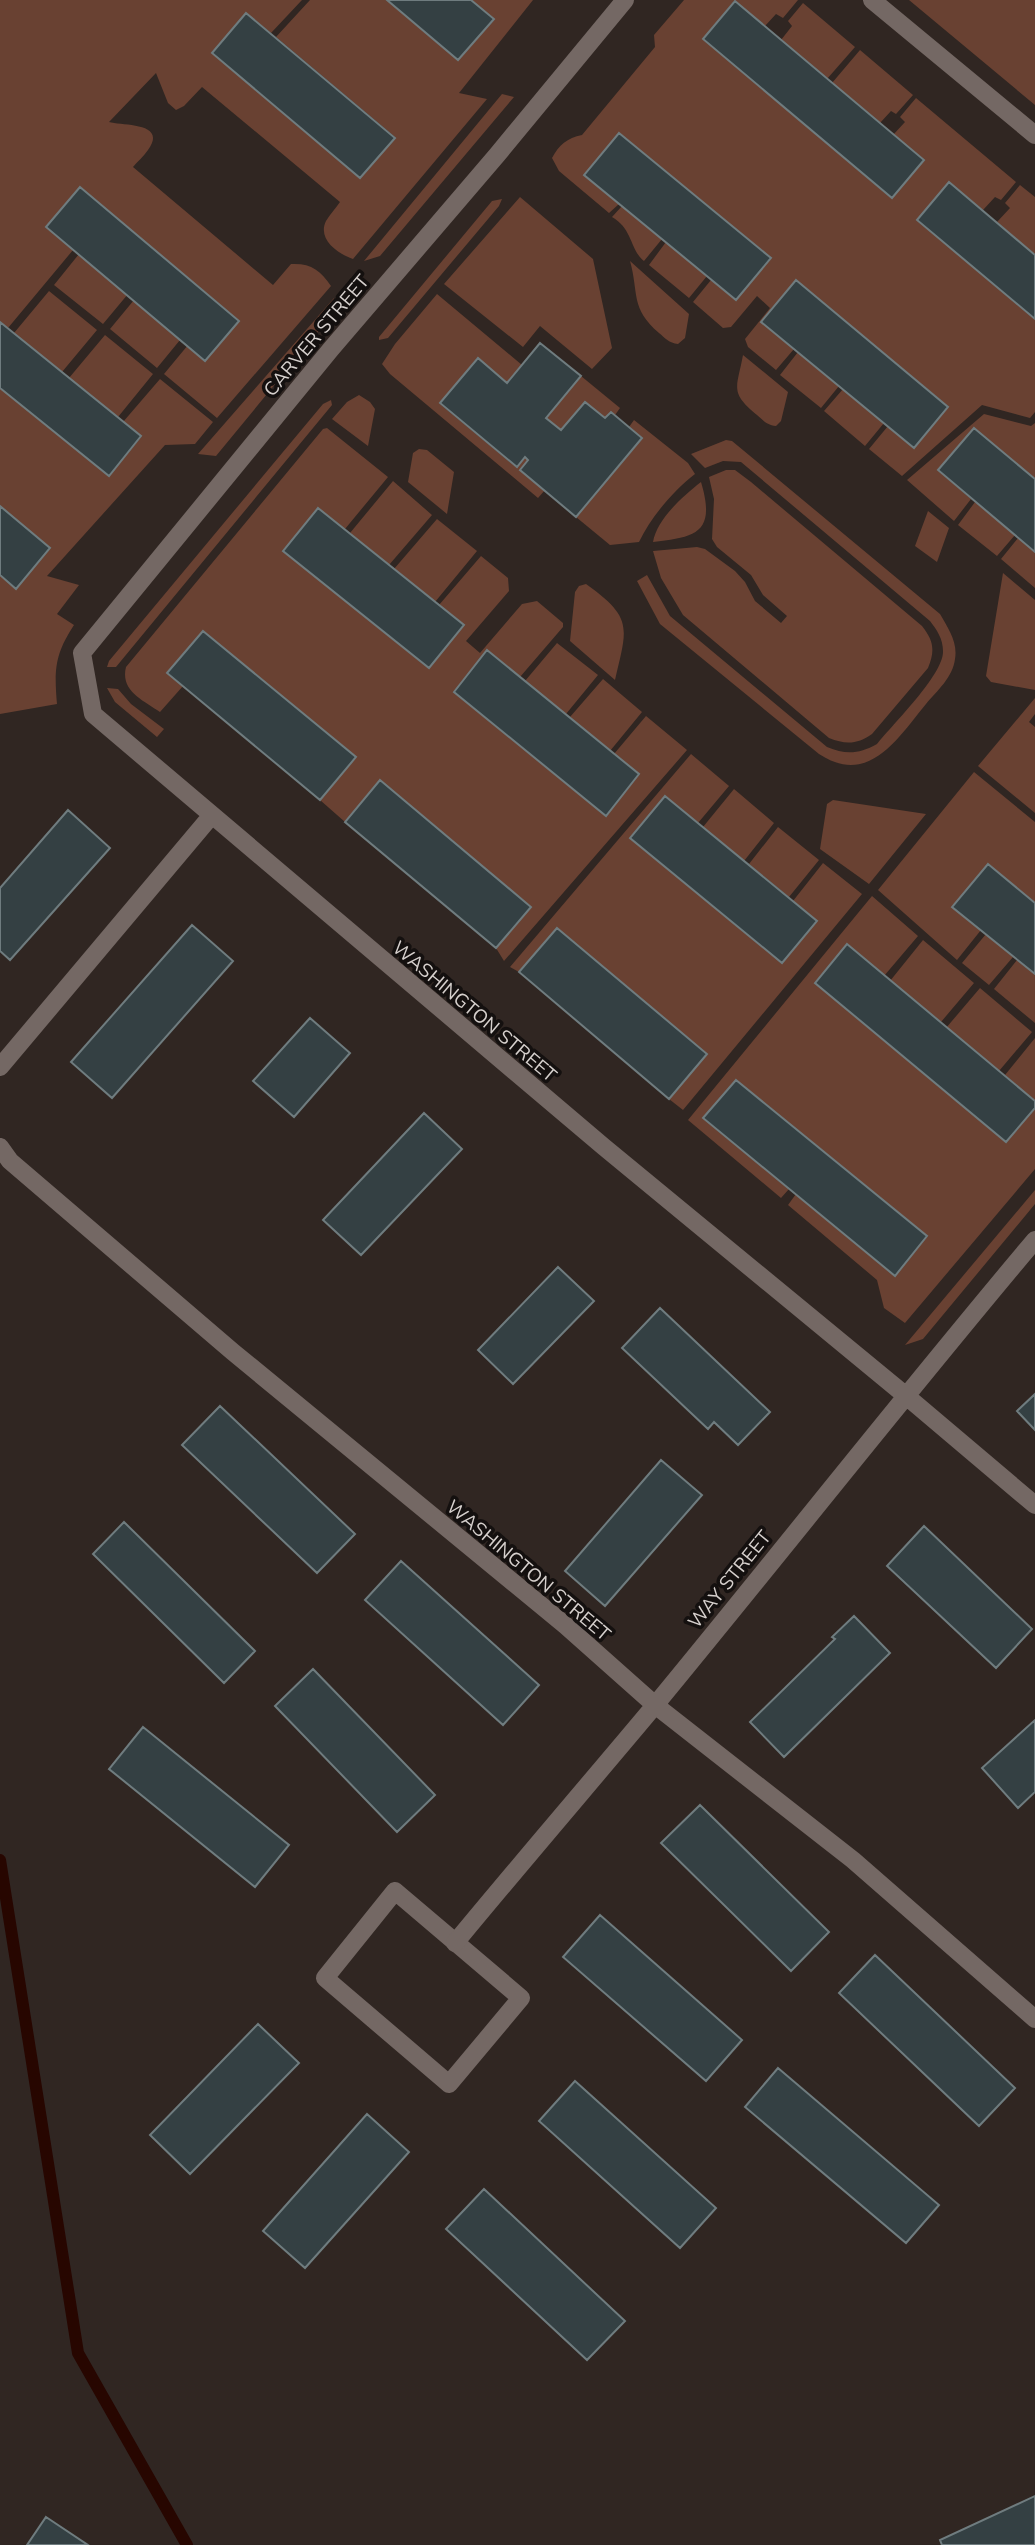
<svg xmlns="http://www.w3.org/2000/svg" width="1035" height="2545" viewBox="0 0 1035 2545" font-family="Mulish,sans-serif">
  <rect width="100%" height="100%" fill="#302622"/>
  <path fill="#694132" d="M 0,0 L 302,0 L 271,33 L 246,13 L 212,53 L 360,178 L 395,137 L 276,37 L 310,0 L 387,0 L 458,60 L 494,20 L 471,0 L 533,0 L 459,93 L 487,99 L 353,259 C 338,254 317,239 326,221 C 330,214 336,208 340,202 L 202,87 L 184,106 L 176,110 L 168,103 L 156,73 L 109,122 C 123,126 168,122 148,150 C 144,156 137,162 133,167 L 273,285 L 291,264 C 311,263 320,270 331,286 L 217,418 L 164,374 L 188,345 L 205,361 L 239,321 L 80,187 L 73,250 L 8,328 L 0,322 Z
    M 684,0 L 798,0 L 783,18 L 776,14 L 765,26 L 734,1 L 703,39 L 891,198 L 893,135 L 905,122 L 900,117 L 916,98 L 1016,182 L 1001,200 L 995,197 L 983,210 L 949,182 L 1035,319 L 1035,412 L 1030,418 L 982,405 L 902,476 L 869,449 L 888,426 L 914,448 L 948,406 L 796,281 L 794,349 L 776,370 L 748,347 L 745,339 L 770,308 L 757,296 L 731,327 L 723,328 L 693,302 L 711,280 L 736,300 L 771,258 L 619,133 L 584,175 L 619,204 L 609,213 L 559,171 L 552,158 C 559,145 567,138 582,135 L 655,47 L 654,35 Z
    M 909,0 L 1035,0 L 1035,105 Z
    M 803,3 L 855,47 L 827,79 L 781,40 L 792,26 L 788,21 Z
    M 860,50 L 913,95 L 896,114 L 891,111 L 880,123 L 832,83 Z
    M 502,94 L 514,97 L 380,256 L 364,261 Z
    M 1020,185 L 1035,197 L 1035,255 L 997,222 L 1010,208 L 1005,203 Z
    M 520,197 L 593,259 L 612,348 L 592,369 L 540,326 L 523,347 L 444,284 Z
    M 502,199 L 499,206 L 388,338 L 379,340 L 379,337 L 492,201 Z
    M 622,206 L 662,239 L 644,261 C 630,250 633,229 612,217 Z
    M 666,242 L 707,276 L 689,298 L 649,265 Z
    M 79,254 L 128,294 L 103,324 L 54,285 Z
    M 630,261 L 689,314 L 685,338 L 678,344 C 669,343 665,338 659,333 C 630,308 639,293 630,261 Z
    M 49,291 L 97,330 L 62,372 L 14,333 Z
    M 437,294 L 522,365 L 507,383 L 477,358 L 440,404 L 516,467 L 525,457 L 528,460 L 520,470 L 545,490 L 538,498 L 390,374 L 382,364 L 395,344 Z
    M 334,298 L 332,315 L 216,456 L 198,454 Z
    M 134,300 L 180,340 L 157,368 L 110,329 Z
    M 105,335 L 153,374 L 118,417 L 69,378 Z
    M 798,352 L 839,386 L 821,408 L 780,375 Z
    M 743,355 L 788,392 L 781,421 L 776,426 C 767,425 764,421 757,415 C 729,392 737,388 743,355 Z
    M 581,376 L 620,408 L 615,415 L 611,412 L 605,418 L 585,402 L 561,430 L 546,418 Z
    M 160,379 L 213,422 L 195,444 L 165,445 L 47,576 L 79,585 L 57,614 L 74,625 C 55,654 54,669 57,704 L 0,714 L 0,575 L 16,588 L 50,548 L 0,506 L 0,388 L 109,476 L 141,437 L 123,422 Z
    M 843,389 L 884,423 L 865,446 L 824,411 Z
    M 359,395 L 370,402 L 375,409 L 368,446 L 332,419 L 347,402 Z
    M 331,400 L 332,405 L 116,667 L 107,667 L 109,661 L 323,404 Z
    M 984,414 L 1031,426 L 1035,423 L 1035,479 L 974,428 L 938,470 L 971,499 L 954,521 L 907,480 Z
    M 634,420 L 688,463 L 695,474 C 673,491 651,517 639,542 L 610,545 L 576,517 L 642,439 L 629,427 Z
    M 327,428 L 388,477 L 345,529 L 318,508 L 283,551 L 428,668 L 464,625 L 439,605 L 481,556 L 508,578 L 509,591 L 466,641 L 480,653 L 522,604 L 537,601 L 563,623 L 563,627 L 520,677 L 487,651 L 454,692 L 605,815 L 639,774 L 614,754 L 646,716 L 687,750 L 504,961 L 496,948 L 530,907 L 380,780 L 345,822 L 320,800 L 355,758 L 203,631 L 168,673 L 183,686 L 160,712 C 143,700 120,691 126,667 L 323,429 Z
    M 726,440 L 732,441 L 940,614 C 948,628 958,642 955,659 C 953,677 937,691 926,704 C 898,738 869,787 819,754 L 660,624 L 637,581 L 647,575 L 670,616 L 827,747 C 846,755 859,754 877,744 C 893,724 944,674 943,651 C 943,639 937,630 930,621 L 741,462 L 723,461 L 705,468 L 691,454 Z
    M 419,449 L 427,450 L 454,472 L 447,514 L 408,482 L 413,453 Z
    M 726,470 L 735,470 L 751,482 L 922,626 C 934,641 935,651 928,668 L 872,734 C 858,744 846,745 829,738 L 683,615 L 661,578 L 653,551 L 697,547 L 705,549 L 735,571 L 745,582 L 755,601 L 781,623 L 787,616 L 763,595 L 751,575 L 717,547 L 712,539 L 714,499 L 709,477 Z
    M 393,481 L 432,515 L 389,565 L 350,533 Z
    M 701,482 C 716,532 697,537 653,542 C 657,519 683,496 701,482 Z
    M 975,502 L 1015,535 L 997,556 L 958,525 Z
    M 928,511 L 949,528 L 937,562 L 915,546 Z
    M 437,519 L 477,551 L 435,602 L 394,569 Z
    M 1018,538 L 1035,552 L 1035,588 L 1001,559 Z
    M 1003,573 L 1035,600 L 1035,690 L 991,682 L 986,676 Z
    M 586,584 C 634,618 627,628 615,680 L 570,641 L 575,592 L 579,586 Z
    M 557,643 L 598,675 L 566,714 L 525,681 Z
    M 603,679 L 642,712 L 610,751 L 570,717 Z
    M 107,688 L 118,689 L 131,704 L 164,729 L 157,737 L 115,702 Z
    M 1035,698 L 1035,714 L 1029,722 L 1035,727 L 1035,813 L 978,766 Z
    M 691,754 L 729,786 L 698,823 L 665,796 L 630,838 L 782,963 L 816,921 L 793,901 L 823,863 L 862,894 L 683,1110 L 669,1099 L 706,1054 L 557,928 L 519,972 L 510,967 Z
    M 974,772 L 1035,822 L 1035,903 L 988,865 L 952,907 L 981,930 L 957,960 L 878,890 Z
    M 734,789 L 774,823 L 744,861 L 703,827 Z
    M 833,800 L 926,814 L 869,884 L 820,849 L 827,804 Z
    M 778,827 L 819,860 L 789,897 L 749,864 Z
    M 872,896 L 918,936 L 884,976 L 847,945 L 815,983 L 1035,1108 L 1035,1169 L 905,1323 L 884,1308 L 877,1280 L 788,1205 L 796,1194 L 895,1275 L 927,1236 L 736,1080 L 704,1118 L 789,1189 L 781,1198 L 688,1120 Z
    M 986,934 L 1013,957 L 989,985 L 962,963 Z
    M 923,940 L 974,983 L 941,1022 L 890,981 Z
    M 1017,960 L 1035,974 L 1035,1023 L 994,989 Z
    M 980,988 L 1032,1032 L 999,1071 L 946,1028 Z
    M 1035,1038 L 1035,1101 L 1005,1075 Z
    M 1035,1190 L 1035,1204 L 923,1339 L 905,1345 Z"/>
  <g fill="none" stroke-linecap="round" stroke-linejoin="round">
    <path stroke="#270600" stroke-width="12" d="M 0,1860 L 78,2353 L 187,2545"/>
  </g>
  <path fill="#344043" stroke="#6f7c7f" stroke-width="2" d="M 387,0 L 471,0 L 494,19 L 458,60 Z
    M 735,1 L 924,160 L 892,198 L 703,39 Z
    M 246,13 L 395,138 L 360,178 L 212,53 Z
    M 619,133 L 771,258 L 736,300 L 584,175 Z
    M 949,182 L 1035,255 L 1035,319 L 917,220 Z
    M 80,187 L 239,321 L 205,361 L 46,227 Z
    M 796,280 L 948,407 L 914,448 L 761,322 Z
    M 0,322 L 141,436 L 109,476 L 0,388 Z
    M 540,343 L 581,376 L 546,418 L 561,430 L 585,402 L 605,418 L 611,412 L 642,438 L 576,517 L 520,470 L 528,460 L 525,457 L 517,467 L 440,403 L 478,358 L 507,383 Z
    M 974,428 L 1035,479 L 1035,552 L 938,470 Z
    M 0,506 L 50,548 L 16,589 L 0,575 Z
    M 318,508 L 464,625 L 429,668 L 283,551 Z
    M 203,631 L 356,757 L 320,800 L 167,673 Z
    M 487,650 L 639,774 L 606,816 L 454,692 Z
    M 380,780 L 531,907 L 496,948 L 345,822 Z
    M 665,796 L 817,921 L 782,963 L 630,838 Z
    M 68,810 L 110,848 L 10,960 L 0,951 L 0,888 Z
    M 988,864 L 1035,903 L 1035,974 L 952,907 Z
    M 192,925 L 233,961 L 112,1098 L 71,1062 Z
    M 557,928 L 707,1054 L 669,1099 L 519,972 Z
    M 847,944 L 1035,1101 L 1035,1108 L 1006,1142 L 815,983 Z
    M 310,1018 L 350,1053 L 294,1117 L 253,1081 Z
    M 736,1080 L 927,1236 L 895,1276 L 703,1118 Z
    M 424,1113 L 462,1149 L 361,1255 L 323,1220 Z
    M 558,1267 L 594,1301 L 513,1384 L 478,1350 Z
    M 660,1308 L 770,1412 L 738,1445 L 714,1422 L 708,1429 L 622,1348 Z
    M 1035,1394 L 1035,1430 L 1017,1411 Z
    M 220,1406 L 355,1534 L 317,1573 L 182,1445 Z
    M 661,1460 L 702,1495 L 605,1606 L 565,1571 Z
    M 124,1522 L 255,1651 L 224,1683 L 93,1554 Z
    M 924,1526 L 1032,1629 L 996,1668 L 887,1566 Z
    M 401,1561 L 539,1685 L 503,1725 L 365,1600 Z
    M 854,1616 L 890,1653 L 784,1757 L 750,1722 L 835,1639 L 832,1637 Z
    M 313,1669 L 435,1795 L 397,1832 L 275,1706 Z
    M 1035,1720 L 1035,1792 L 1018,1808 L 982,1768 Z
    M 143,1727 L 289,1845 L 255,1887 L 109,1769 Z
    M 700,1805 L 829,1932 L 791,1971 L 661,1843 Z
    M 600,1915 L 742,2040 L 706,2081 L 563,1957 Z
    M 875,1955 L 1015,2088 L 979,2126 L 839,1993 Z
    M 258,2024 L 299,2063 L 190,2174 L 150,2135 Z
    M 778,2068 L 939,2205 L 906,2243 L 745,2107 Z
    M 575,2081 L 716,2208 L 680,2248 L 539,2121 Z
    M 367,2114 L 409,2152 L 305,2268 L 263,2231 Z
    M 484,2189 L 625,2321 L 587,2360 L 446,2229 Z
    M 1035,2496 L 1035,2545 L 942,2545 L 940,2540 Z
    M 46,2517 L 88,2545 L 27,2545 Z"/>
  <g fill="none" stroke-linecap="round" stroke-linejoin="round">
    <path stroke="#746864" stroke-width="18" d="M 395,1891 L 521,1998 L 449,2084 L 325,1978 Z"/>
    <path stroke="#746864" stroke-width="18" d="M 625,0 L 497,155 L 331,349 L 82,653 L 93,714 L 604,1147 L 905,1395 L 1035,1505
      M 0,1067 L 212,815
      M 0,1147 L 10,1161 L 233,1352 L 565,1625 L 655,1705 L 853,1860 L 1035,2019
      M 455,1943 C 521,1863 589,1784 656,1704 C 783,1550 906,1393 1035,1240"/>
    <path stroke="#746864" stroke-width="18" d="M 872,0 L 1035,135"/>
  </g>
  <g text-anchor="middle" stroke-width="7" stroke-linejoin="round" paint-order="stroke">
    <g font-size="19" fill="#d6d0cd" stroke="#14100f">
      <text transform="translate(316 335) rotate(-50)" y="7">CARVER STREET</text>
      <text transform="translate(475 1011) rotate(40)" y="7">WASHINGTON STREET</text>
      <text transform="translate(529 1570) rotate(40)" y="7">WASHINGTON STREET</text>
      <text transform="translate(729 1579) rotate(-51)" y="7">WAY STREET</text>
    </g>
  </g>
</svg>
